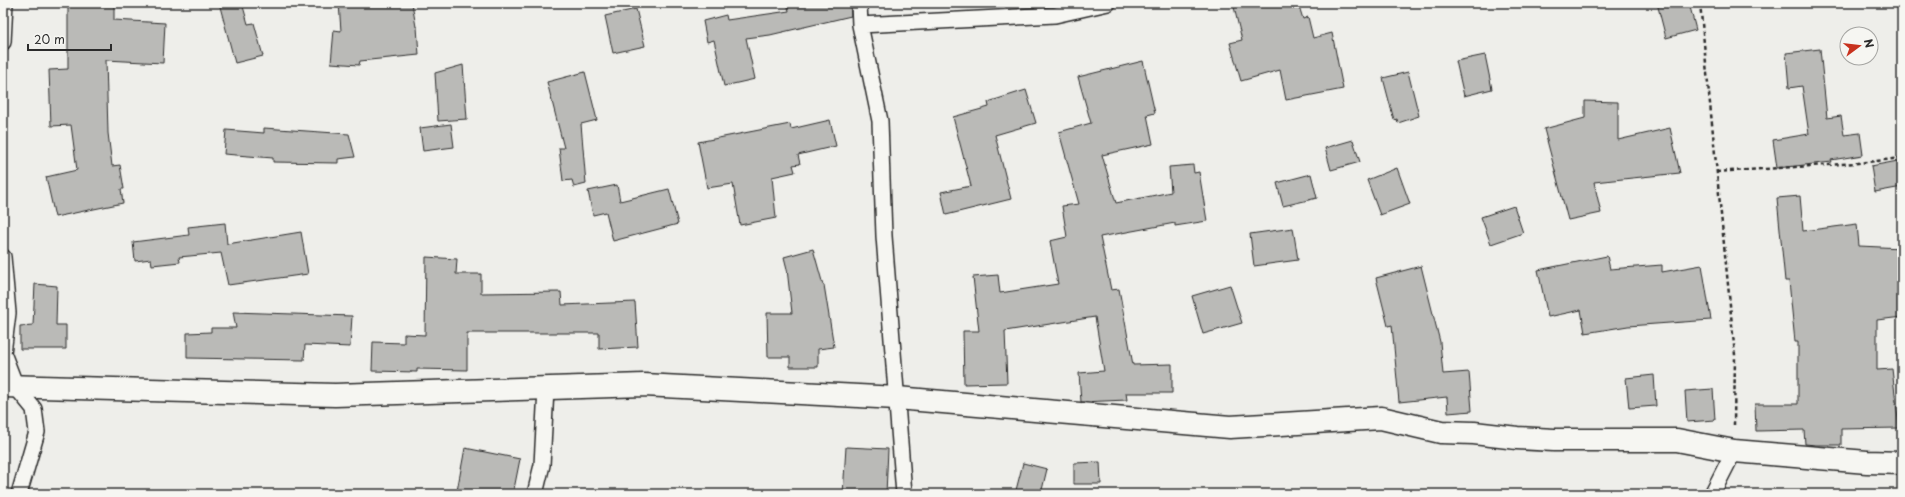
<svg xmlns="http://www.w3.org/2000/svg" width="1905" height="497" viewBox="0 0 1905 497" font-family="'Playpen Sans',sans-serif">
  <rect width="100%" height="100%" fill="#eeeeea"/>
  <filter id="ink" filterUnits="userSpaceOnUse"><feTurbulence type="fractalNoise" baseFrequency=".025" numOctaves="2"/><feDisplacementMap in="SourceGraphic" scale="8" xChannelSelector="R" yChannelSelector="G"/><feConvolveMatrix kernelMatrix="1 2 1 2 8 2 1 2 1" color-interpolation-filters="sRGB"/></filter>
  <g filter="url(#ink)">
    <path fill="#babab7" stroke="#2b2b2b" d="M 68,3 L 114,3 L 114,20 L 165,23 L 163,63 L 106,60 L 108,133 L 112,166 L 120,165 L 124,189 L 121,189 L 123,203 L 55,217 L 46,177 L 77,170 L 71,125 L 51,126 L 49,70 L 68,69 Z
      M 219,3 L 242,3 L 248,24 L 254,23 L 263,56 L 235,63 Z
      M 339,3 L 412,3 L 416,27 L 417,27 L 419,55 L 360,61 L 359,65 L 331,63 L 334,30 L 341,31 Z
      M 787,3 L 850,3 L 851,16 L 770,35 L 746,38 L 755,79 L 724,86 L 714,40 L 707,42 L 703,21 L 726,15 L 727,20 L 789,11 Z
      M 1233,3 L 1298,3 L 1303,19 L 1308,17 L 1313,38 L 1332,33 L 1343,89 L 1286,100 L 1280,70 L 1241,81 L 1230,43 L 1242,40 Z
      M 1657,3 L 1689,3 L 1696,30 L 1666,38 Z
      M 636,9 L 645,46 L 613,53 L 605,16 Z
      M 1820,49 L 1827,118 L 1841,116 L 1844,135 L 1860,133 L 1863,155 L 1831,160 L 1832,162 L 1777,168 L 1773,140 L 1809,134 L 1802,86 L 1789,88 L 1786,53 Z
      M 1485,55 L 1492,89 L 1464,96 L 1456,61 Z
      M 1143,61 L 1155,113 L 1147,115 L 1153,144 L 1102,155 L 1116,203 L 1171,192 L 1169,167 L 1193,165 L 1194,173 L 1199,172 L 1207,221 L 1175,226 L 1175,223 L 1100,237 L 1111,290 L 1119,289 L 1133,365 L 1172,364 L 1172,393 L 1126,393 L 1127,400 L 1081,402 L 1079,373 L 1104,371 L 1095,317 L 1005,331 L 1007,383 L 964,384 L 963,331 L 979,331 L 973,277 L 998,275 L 1000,293 L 1058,284 L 1050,241 L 1067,237 L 1062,206 L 1079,204 L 1059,132 L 1091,123 L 1078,77 Z
      M 463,65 L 467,119 L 438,121 L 435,73 Z
      M 585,72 L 597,120 L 581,124 L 586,184 L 574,187 L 572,180 L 563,181 L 559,148 L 564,148 L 547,82 Z
      M 1408,72 L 1419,116 L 1398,123 L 1397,119 L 1394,120 L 1383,78 Z
      M 1026,90 L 1036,123 L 995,135 L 1011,199 L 946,215 L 941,192 L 971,186 L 953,117 L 989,107 L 988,102 Z
      M 1585,101 L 1618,102 L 1618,140 L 1670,128 L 1680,173 L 1594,182 L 1601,213 L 1568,220 L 1544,129 L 1585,118 Z
      M 830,120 L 836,146 L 798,155 L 800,164 L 793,165 L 795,172 L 772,177 L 776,218 L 740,225 L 733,184 L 707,188 L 698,142 L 790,124 L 791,129 Z
      M 451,124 L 454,147 L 423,151 L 420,128 Z
      M 264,128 L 349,134 L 355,157 L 338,159 L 338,163 L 273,162 L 273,158 L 224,154 L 226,130 L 264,133 Z
      M 1353,140 L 1360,162 L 1331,170 L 1325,148 Z
      M 1898,161 L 1902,187 L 1875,192 L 1871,166 Z
      M 1397,168 L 1410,204 L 1380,215 L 1367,180 Z
      M 1311,174 L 1317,198 L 1283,206 L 1277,183 Z
      M 617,185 L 620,201 L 669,189 L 678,224 L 613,241 L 606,212 L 593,215 L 588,191 Z
      M 1800,196 L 1803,231 L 1857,224 L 1859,246 L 1902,248 L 1902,317 L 1877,320 L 1877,370 L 1892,369 L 1899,428 L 1841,429 L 1841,445 L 1816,445 L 1805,444 L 1804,430 L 1756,431 L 1755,404 L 1798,404 L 1798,342 L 1795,342 L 1789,281 L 1785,281 L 1777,198 Z
      M 1514,206 L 1523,233 L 1491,244 L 1481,217 Z
      M 225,223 L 227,244 L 301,232 L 308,274 L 228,285 L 221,253 L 179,257 L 180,262 L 152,265 L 151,259 L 135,261 L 133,242 L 189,235 L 188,227 Z
      M 1293,228 L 1298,260 L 1254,266 L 1250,234 Z
      M 813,249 L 823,285 L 824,285 L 834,347 L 818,349 L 818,367 L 790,367 L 790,357 L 768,357 L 767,313 L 792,313 L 787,269 L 784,257 Z
      M 1607,256 L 1610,269 L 1662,265 L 1662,272 L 1702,265 L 1711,320 L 1628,326 L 1585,333 L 1581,310 L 1548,317 L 1538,270 Z
      M 426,257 L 457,259 L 456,274 L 481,274 L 481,293 L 561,292 L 562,305 L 635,302 L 638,347 L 599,349 L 599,333 L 467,333 L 467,370 L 417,369 L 417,372 L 372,371 L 373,342 L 404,343 L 404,334 L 425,335 Z
      M 1421,266 L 1440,342 L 1443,374 L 1469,372 L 1472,411 L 1448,413 L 1447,397 L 1399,402 L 1392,325 L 1388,326 L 1376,278 Z
      M 35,284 L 57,286 L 56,325 L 66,325 L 66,349 L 20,349 L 20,326 L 33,325 Z
      M 1230,285 L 1242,323 L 1203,334 L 1192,296 Z
      M 233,312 L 352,316 L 350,347 L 305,345 L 304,360 L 187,358 L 187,333 L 211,332 L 211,328 L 236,328 Z
      M 1654,375 L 1656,406 L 1629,408 L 1626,378 Z
      M 1713,389 L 1715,420 L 1687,422 L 1685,391 Z
      M 846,447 L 888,449 L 886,494 L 843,494 Z
      M 465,448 L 520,459 L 513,494 L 473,494 L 457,491 Z
      M 1100,462 L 1101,484 L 1074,484 L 1074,463 Z
      M 1023,463 L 1047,469 L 1041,494 L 1015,494 Z"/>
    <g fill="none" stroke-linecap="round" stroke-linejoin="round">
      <defs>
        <path id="lane" d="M 859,3 L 860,25 L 880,121 L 884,236 L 904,494
          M 860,25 L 1055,15 L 1108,3
          M 3,42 L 5,3
          M 3,257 L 8,313 L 3,353 L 16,387 L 34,409 L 37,432 L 19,494
          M 535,494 L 542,465 L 546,389
          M 1712,494 L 1734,451"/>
        <path id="street" d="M 3,386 L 335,395 L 644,385 L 897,398 L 1230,427 L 1381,418 L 1441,432 L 1474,433 L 1517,438 L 1554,440 L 1677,440 L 1734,451 L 1867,462 L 1902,463"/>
      </defs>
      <use href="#lane" stroke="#2b2b2b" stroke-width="18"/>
      <use href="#street" stroke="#2b2b2b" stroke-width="25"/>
      <path stroke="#2b2b2b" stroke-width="2.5" stroke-dasharray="4 3" stroke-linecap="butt" d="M 1700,3 L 1735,355 L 1734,425
        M 1716,172 L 1858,163 L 1902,158"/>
      <use href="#lane" stroke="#f6f6f2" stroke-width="15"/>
      <use href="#street" stroke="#f6f6f2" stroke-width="22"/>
    </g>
  </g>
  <rect width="1905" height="497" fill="none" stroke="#f6f6f2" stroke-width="16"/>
  <rect x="8" y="8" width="1889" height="481" fill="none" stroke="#2b2b2b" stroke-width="1.5" filter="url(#ink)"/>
  <g transform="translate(1859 46) rotate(75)"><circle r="19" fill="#f6f6f2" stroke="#a5a5a2"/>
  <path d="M0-3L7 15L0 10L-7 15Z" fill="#c8321e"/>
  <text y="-6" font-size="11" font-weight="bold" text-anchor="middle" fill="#2b2b2b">N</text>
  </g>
  <path d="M28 44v6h83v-6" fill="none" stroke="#2b2b2b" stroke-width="2"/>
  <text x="34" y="44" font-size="12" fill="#2b2b2b" stroke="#f6f6f2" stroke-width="3" paint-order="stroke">20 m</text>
</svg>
